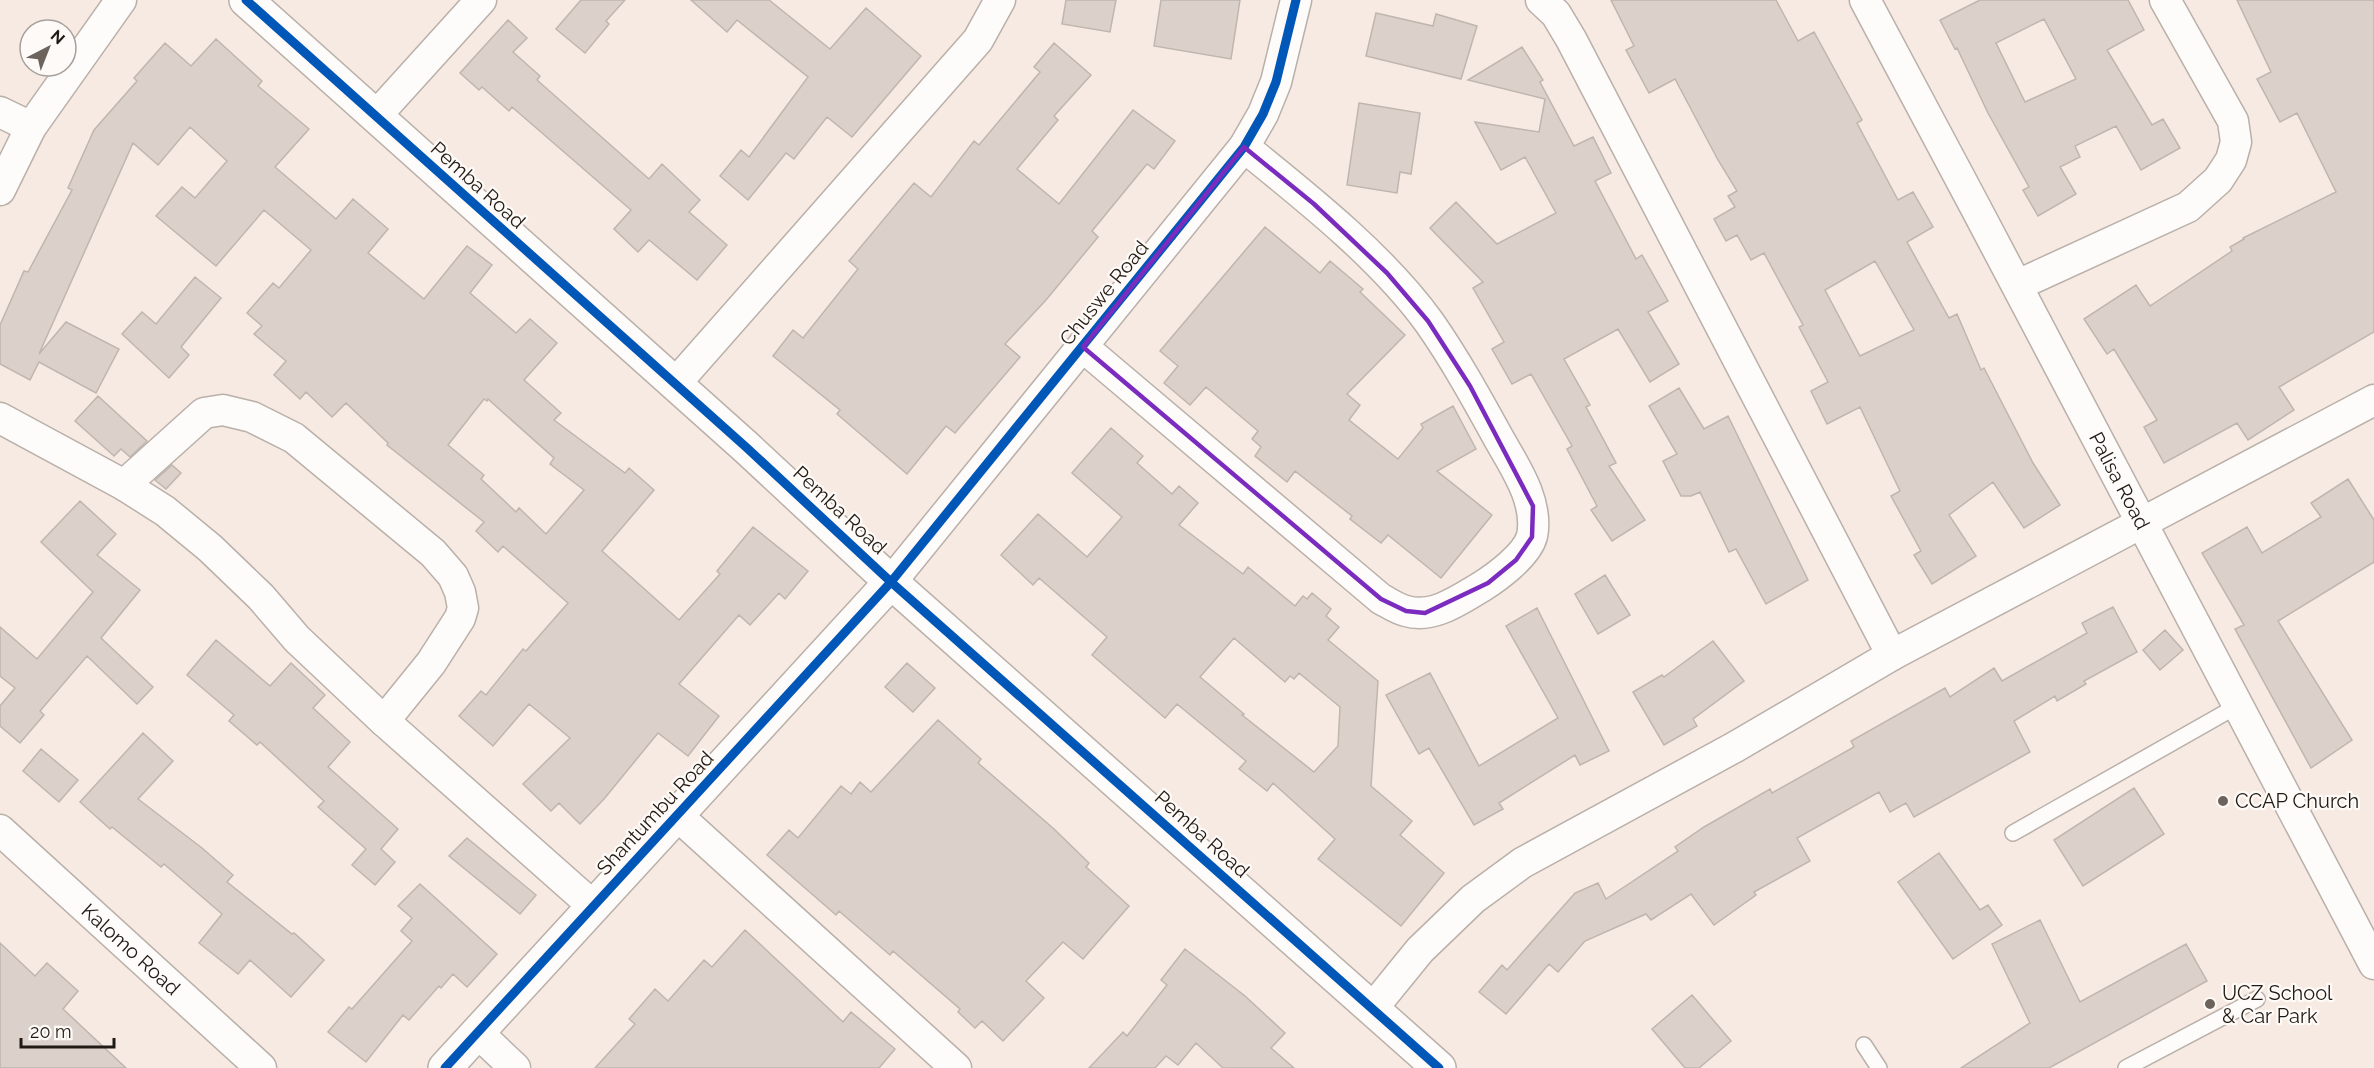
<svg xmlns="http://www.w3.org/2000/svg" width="2374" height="1068" viewBox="0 0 2374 1068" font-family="Raleway,sans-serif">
  <rect width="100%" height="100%" fill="#f7eae2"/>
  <path fill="#dbd1ca" stroke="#bfb6af" stroke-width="1.5" fill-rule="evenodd" d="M 581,0 L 625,0 L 606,21 L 609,24 L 585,53 L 556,29 Z
    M 691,0 L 769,0 L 830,49 L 866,8 L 921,56 L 852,137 L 827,117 L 794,159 L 786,153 L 748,200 L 720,176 L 741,150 L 749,157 L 808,77 L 737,20 L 727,32 Z
    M 1066,0 L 1116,0 L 1110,32 L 1062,24 Z
    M 1161,0 L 1240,0 L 1231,59 L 1154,46 Z
    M 1611,0 L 1776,0 L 1798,41 L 1814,32 L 1862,120 L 1857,123 L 1898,200 L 1913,192 L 1933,227 L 1907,242 L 1949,318 L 1957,314 L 1981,370 L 1984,368 L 2033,463 L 2060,505 L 2024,528 L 1993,482 L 1949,515 L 1976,556 L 1932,584 L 1914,555 L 1921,551 L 1891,496 L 1900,491 L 1860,407 L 1827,424 L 1811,391 L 1828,382 L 1799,327 L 1803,325 L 1764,253 L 1751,260 L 1737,235 L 1726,241 L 1714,219 L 1735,207 L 1728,196 L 1737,191 L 1718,160 L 1675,79 L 1649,93 L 1626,50 L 1634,46 ZM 1875,261 L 1914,330 L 1860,356 L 1825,290 Z
    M 1980,0 L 2128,0 L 2144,30 L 2107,50 L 2152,125 L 2163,119 L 2180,148 L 2141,170 L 2116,126 L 2075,146 L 2080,157 L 2060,167 L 2076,194 L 2038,216 L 2023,190 L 2029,187 L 1988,113 L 1957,48 L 1955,49 L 1940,20 ZM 2044,19 L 2076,79 L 2025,102 L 1996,43 Z
    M 2237,0 L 2374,0 L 2374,332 L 2279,387 L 2294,410 L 2248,440 L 2237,423 L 2164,463 L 2144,427 L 2157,420 L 2114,349 L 2107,354 L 2084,319 L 2136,285 L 2150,306 L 2232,251 L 2230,247 L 2244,239 L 2243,238 L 2336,192 L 2297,113 L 2280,122 L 2257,79 L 2271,72 Z
    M 1376,13 L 1433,26 L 1436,14 L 1477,26 L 1461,79 L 1366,56 Z
    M 508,20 L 527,38 L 513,52 L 540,76 L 537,80 L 649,179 L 662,164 L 700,200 L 689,212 L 727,245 L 697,280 L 649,240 L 638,252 L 614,229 L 631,210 L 512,107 L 509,111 L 482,87 L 479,90 L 460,73 Z
    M 216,39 L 262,81 L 258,86 L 309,129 L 275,167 L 336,219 L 353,199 L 388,229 L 368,253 L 424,299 L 467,246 L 492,265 L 470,293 L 516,333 L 530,319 L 557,343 L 524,380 L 561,413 L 554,420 L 625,473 L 629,468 L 654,490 L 602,551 L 679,620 L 720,574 L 717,571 L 753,527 L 808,571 L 785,599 L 779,593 L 750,625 L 739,615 L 679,684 L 719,716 L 688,756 L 658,733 L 604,799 L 580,824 L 559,803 L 551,811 L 523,784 L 570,738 L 529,704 L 493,746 L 459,716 L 481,691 L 486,695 L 523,649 L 526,651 L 568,603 L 503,546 L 498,552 L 476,531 L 484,522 L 387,445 L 388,443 L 346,403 L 332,417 L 306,392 L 300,399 L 274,375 L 286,361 L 254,334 L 262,326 L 247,313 L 273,283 L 279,288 L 311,250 L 264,210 L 216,266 L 156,216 L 182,187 L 195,198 L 227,161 L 190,127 L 158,165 L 133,143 L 39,354 L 66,322 L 119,349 L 96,393 L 39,362 L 30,380 L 0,364 L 0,325 L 24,271 L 28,272 L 72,190 L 68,188 L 94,130 L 137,81 L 134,78 L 165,43 L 191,66 ZM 484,399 L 487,401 L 488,399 L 554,458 L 550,464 L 584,490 L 546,534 L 519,508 L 516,512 L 481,479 L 484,475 L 448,445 Z
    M 1054,43 L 1091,75 L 1054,116 L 1058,120 L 1017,169 L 1059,204 L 1133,110 L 1175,141 L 1154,169 L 1147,164 L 1092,231 L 1098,237 L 1046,300 L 1005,344 L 1020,357 L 955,433 L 946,426 L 907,474 L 837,414 L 840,410 L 773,356 L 793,330 L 803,338 L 858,269 L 849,261 L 914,183 L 931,197 L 974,141 L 979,145 L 1040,72 L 1034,67 Z
    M 1522,47 L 1543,80 L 1540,82 L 1574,146 L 1593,137 L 1611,173 L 1595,181 L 1636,259 L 1642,255 L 1668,301 L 1648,312 L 1679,364 L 1650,382 L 1618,329 L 1564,359 L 1590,405 L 1586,407 L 1616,463 L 1609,466 L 1645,520 L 1612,541 L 1591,510 L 1597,506 L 1567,449 L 1572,446 L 1531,374 L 1512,384 L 1492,349 L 1504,342 L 1473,288 L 1483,282 L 1430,228 L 1456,202 L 1497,244 L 1556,213 L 1525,157 L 1501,170 L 1475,122 L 1539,132 L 1545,99 L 1468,80 Z
    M 1359,103 L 1420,113 L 1411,174 L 1400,172 L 1397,193 L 1347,185 Z
    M 1265,227 L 1320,273 L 1330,261 L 1363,289 L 1360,292 L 1405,335 L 1347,394 L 1360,405 L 1349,420 L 1398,459 L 1423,428 L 1421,424 L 1453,406 L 1476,449 L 1437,471 L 1492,515 L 1441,578 L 1388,535 L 1381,543 L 1350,519 L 1352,516 L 1295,471 L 1287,482 L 1255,456 L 1261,447 L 1252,439 L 1258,431 L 1206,387 L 1190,405 L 1164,383 L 1178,366 L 1160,351 Z
    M 195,277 L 221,298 L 181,347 L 189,355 L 169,378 L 122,334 L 142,312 L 156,324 Z
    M 1679,388 L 1704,429 L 1728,416 L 1808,580 L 1766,604 L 1736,549 L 1729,552 L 1700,492 L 1691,496 L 1681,496 L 1663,461 L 1677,454 L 1649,406 Z
    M 98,396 L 147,441 L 130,457 L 121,449 L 114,456 L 75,421 Z
    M 1111,428 L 1143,456 L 1137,463 L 1172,494 L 1179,486 L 1198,503 L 1179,525 L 1243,574 L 1248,567 L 1295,606 L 1303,596 L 1307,599 L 1312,593 L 1331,609 L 1326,616 L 1339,627 L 1328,640 L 1378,681 L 1371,786 L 1412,821 L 1400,835 L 1444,873 L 1401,926 L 1318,859 L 1335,839 L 1273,783 L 1267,791 L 1239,769 L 1246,761 L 1177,704 L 1165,718 L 1092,655 L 1107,637 L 1039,578 L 1033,585 L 1001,555 L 1038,514 L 1087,557 L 1122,517 L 1072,473 ZM 1234,638 L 1285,682 L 1290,676 L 1294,679 L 1299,673 L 1340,707 L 1338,746 L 1314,772 L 1242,715 L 1244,714 L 1200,677 Z
    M 172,465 L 181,473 L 166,489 L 155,480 Z
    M 2348,479 L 2374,520 L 2374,562 L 2278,621 L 2352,740 L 2311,768 L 2235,629 L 2244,625 L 2202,553 L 2247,527 L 2262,553 L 2321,517 L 2311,503 Z
    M 80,501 L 116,534 L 97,555 L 140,590 L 101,638 L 153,687 L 137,704 L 87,656 L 40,711 L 44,715 L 20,743 L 0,726 L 0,706 L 15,688 L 0,676 L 0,627 L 37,659 L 93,592 L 41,542 Z
    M 1605,575 L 1630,615 L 1598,634 L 1575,594 Z
    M 2113,607 L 2137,652 L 2084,681 L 2086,684 L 2057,701 L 2055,696 L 2014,721 L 2030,752 L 1914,817 L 1906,803 L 1890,812 L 1879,792 L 1797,838 L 1810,861 L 1754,892 L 1756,895 L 1714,925 L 1691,894 L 1651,920 L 1646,914 L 1585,941 L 1558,972 L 1549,964 L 1506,1014 L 1479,992 L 1502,965 L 1507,970 L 1575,893 L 1598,883 L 1606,899 L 1678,851 L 1675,847 L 1704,827 L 1770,789 L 1772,793 L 1854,747 L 1851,741 L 1945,688 L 1950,697 L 1994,668 L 2002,681 L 2087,633 L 2082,623 Z
    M 1537,608 L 1609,751 L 1580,765 L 1575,755 L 1499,803 L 1503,809 L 1474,825 L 1429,748 L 1419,754 L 1386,695 L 1430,673 L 1479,766 L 1558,718 L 1506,626 Z
    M 2165,630 L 2183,650 L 2160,670 L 2143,650 Z
    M 216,640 L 270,686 L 291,663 L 325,695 L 313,708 L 350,742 L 328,767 L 398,829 L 381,849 L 395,862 L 375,885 L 352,865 L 366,849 L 318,807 L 324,801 L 260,742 L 257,745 L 229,721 L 234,715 L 187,675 Z
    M 1713,641 L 1744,681 L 1693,719 L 1697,726 L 1664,745 L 1633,692 L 1662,675 L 1664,677 Z
    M 907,663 L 935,688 L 913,712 L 885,687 Z
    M 938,720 L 981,759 L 978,763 L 1054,829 L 1089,863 L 1086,867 L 1129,906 L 1083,959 L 1063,942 L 1026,981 L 1044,998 L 1003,1041 L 982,1021 L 975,1028 L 958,1012 L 960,1009 L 893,951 L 890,955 L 839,911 L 836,915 L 767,855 L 789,830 L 798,838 L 841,786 L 851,794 L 860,782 L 871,792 Z
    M 143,733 L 173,761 L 138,799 L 202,848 L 233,875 L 227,882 L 292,934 L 294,933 L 324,960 L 291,997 L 250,960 L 238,974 L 199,943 L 222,914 L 164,864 L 161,867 L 112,827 L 110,829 L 80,802 Z
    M 41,749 L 78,780 L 59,802 L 23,771 Z
    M 2134,788 L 2164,834 L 2083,886 L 2054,840 Z
    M 467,838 L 536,895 L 520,914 L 449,856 Z
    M 1939,853 L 1980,910 L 1988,905 L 2002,925 L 1953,959 L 1898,882 Z
    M 420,884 L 497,954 L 467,987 L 453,974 L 441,988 L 439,986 L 409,1020 L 403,1015 L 366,1062 L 328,1032 L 349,1007 L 352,1009 L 412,941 L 401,931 L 412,918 L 398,906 Z
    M 2040,920 L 2080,1002 L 2186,944 L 2207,981 L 2049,1068 L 1961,1068 L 2030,1023 L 1992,944 Z
    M 745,930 L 843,1022 L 851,1012 L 895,1049 L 879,1068 L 595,1068 L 635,1024 L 629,1019 L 655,989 L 668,1001 L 704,960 L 712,967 Z
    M 0,943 L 35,976 L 47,963 L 78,991 L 63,1009 L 126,1068 L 0,1068 Z
    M 1185,949 L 1245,996 L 1285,1033 L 1271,1048 L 1294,1068 L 1223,1068 L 1196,1043 L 1178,1065 L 1166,1056 L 1155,1068 L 1089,1068 L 1123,1032 L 1127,1036 L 1167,985 L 1161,980 Z
    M 1692,995 L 1731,1041 L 1699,1068 L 1685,1068 L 1652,1029 Z"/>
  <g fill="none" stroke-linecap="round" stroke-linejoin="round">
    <defs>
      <path id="service" d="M 2013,833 L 2237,706
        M 1864,1045 L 1879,1068
        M 2126,1068 L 2257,999"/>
      <g id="minor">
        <path d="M 1541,0 L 1556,14 L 1571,39 L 1892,655"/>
        <path id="s1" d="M 1865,0 C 2037,320 2203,643 2374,964"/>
        <path d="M 0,112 L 31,127"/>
        <path d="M 375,117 L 481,0"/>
        <path d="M 0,190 L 31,127 L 121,0"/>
        <path d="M 2018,285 L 2188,207 L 2218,180 L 2231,160 L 2236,142 L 2233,121 L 2165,0"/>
        <path d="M 1083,347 L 1381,599 C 1389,603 1397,609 1406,611 C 1433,619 1459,600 1481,587 C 1497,577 1527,555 1532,536 C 1539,502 1515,467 1499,439 C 1477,399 1455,359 1429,322 C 1382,257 1306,197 1244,147"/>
        <path d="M 675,384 L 978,40 L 1000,0"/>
        <path d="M 0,418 L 124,485 L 165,511 L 210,548 L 261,597 L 297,639 L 384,721 L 593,906"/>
        <path d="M 124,485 L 204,413 L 223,410 L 252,417 L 294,438 L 433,553 L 453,576 L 460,592 L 463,608 L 460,618 L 431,663 L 384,721"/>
        <path d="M 891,582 L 1244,147 L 1263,114 L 1276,82 L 1296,0"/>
        <path d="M 678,816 L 956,1068"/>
        <path id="s2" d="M 0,830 L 261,1068"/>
        <path d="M 1372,1009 L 1420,950 L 1473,899 L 1522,863 L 1735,747 L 1892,655 L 2374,400"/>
        <path d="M 477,1032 L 515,1068"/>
      </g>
      <path id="tertiary" d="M 246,0 L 747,448 L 891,582 L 1439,1068
        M 445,1068 L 891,582"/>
    </defs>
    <use href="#service" stroke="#b9b0a9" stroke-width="18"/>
    <use href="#minor" stroke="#b9b0a9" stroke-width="33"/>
    <use href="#tertiary" stroke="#b9b0a9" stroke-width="36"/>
    <use href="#service" stroke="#fefcfb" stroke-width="15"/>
    <use href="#minor" stroke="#fefcfb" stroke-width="30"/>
    <use href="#tertiary" stroke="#fefcfb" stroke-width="33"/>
    <defs>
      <path id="cycleway" d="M 246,0 L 747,448 L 891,582 L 1439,1068
        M 445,1068 L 891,582 L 1244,147 L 1263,114 L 1276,82 L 1296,0"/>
    </defs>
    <use href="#cycleway" stroke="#fefaf7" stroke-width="13"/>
    <use href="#cycleway" stroke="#0057b8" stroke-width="9"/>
  </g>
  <path fill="none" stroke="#7b2cbf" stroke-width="4.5" stroke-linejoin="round" d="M 1244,147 L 1314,204 L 1387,273 L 1428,321 L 1470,386 L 1533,506 L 1532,537 L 1516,560 L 1488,583 L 1425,613 L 1406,611 L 1381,599 L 1083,347 Z"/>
  <g fill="#6c635c" stroke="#fefaf7" stroke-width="2">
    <circle cx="2223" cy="801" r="6"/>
    <circle cx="2210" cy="1004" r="6"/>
  </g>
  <g text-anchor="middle" stroke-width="4.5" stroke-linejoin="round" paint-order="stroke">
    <g font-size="20" fill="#211a14" stroke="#fefaf7">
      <text transform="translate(478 185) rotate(42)" y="7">Pemba Road</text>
      <text transform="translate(1104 293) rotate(-51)" y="7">Chuswe Road</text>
      <text dy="7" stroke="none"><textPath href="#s1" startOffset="544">Palisa Road</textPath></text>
      <text transform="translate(840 510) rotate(43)" y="7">Pemba Road</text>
      <text transform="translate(655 813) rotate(-47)" y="7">Shantumbu Road</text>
      <text transform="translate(1202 834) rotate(42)" y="7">Pemba Road</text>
      <text dy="7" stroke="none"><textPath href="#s2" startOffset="177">Kalomo Road</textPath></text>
    </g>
    <g font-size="20" fill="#211a14" stroke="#fefaf7" text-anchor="start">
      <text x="2235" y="808">CCAP Church</text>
      <text x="2222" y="1000">UCZ School<tspan x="2222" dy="23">&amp; Car Park</tspan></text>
    </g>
  </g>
  <g transform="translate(48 48) rotate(42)"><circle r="28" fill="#fefaf7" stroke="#a6a09c" stroke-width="1.5"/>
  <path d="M0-4.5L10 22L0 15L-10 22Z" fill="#6c635c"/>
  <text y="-9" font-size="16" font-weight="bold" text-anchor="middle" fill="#211a14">N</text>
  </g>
  <path d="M21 1038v9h93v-9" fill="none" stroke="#211a14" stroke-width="3"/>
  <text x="30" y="1038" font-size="18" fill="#211a14" stroke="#fefaf7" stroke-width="4.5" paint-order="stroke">20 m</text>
</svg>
